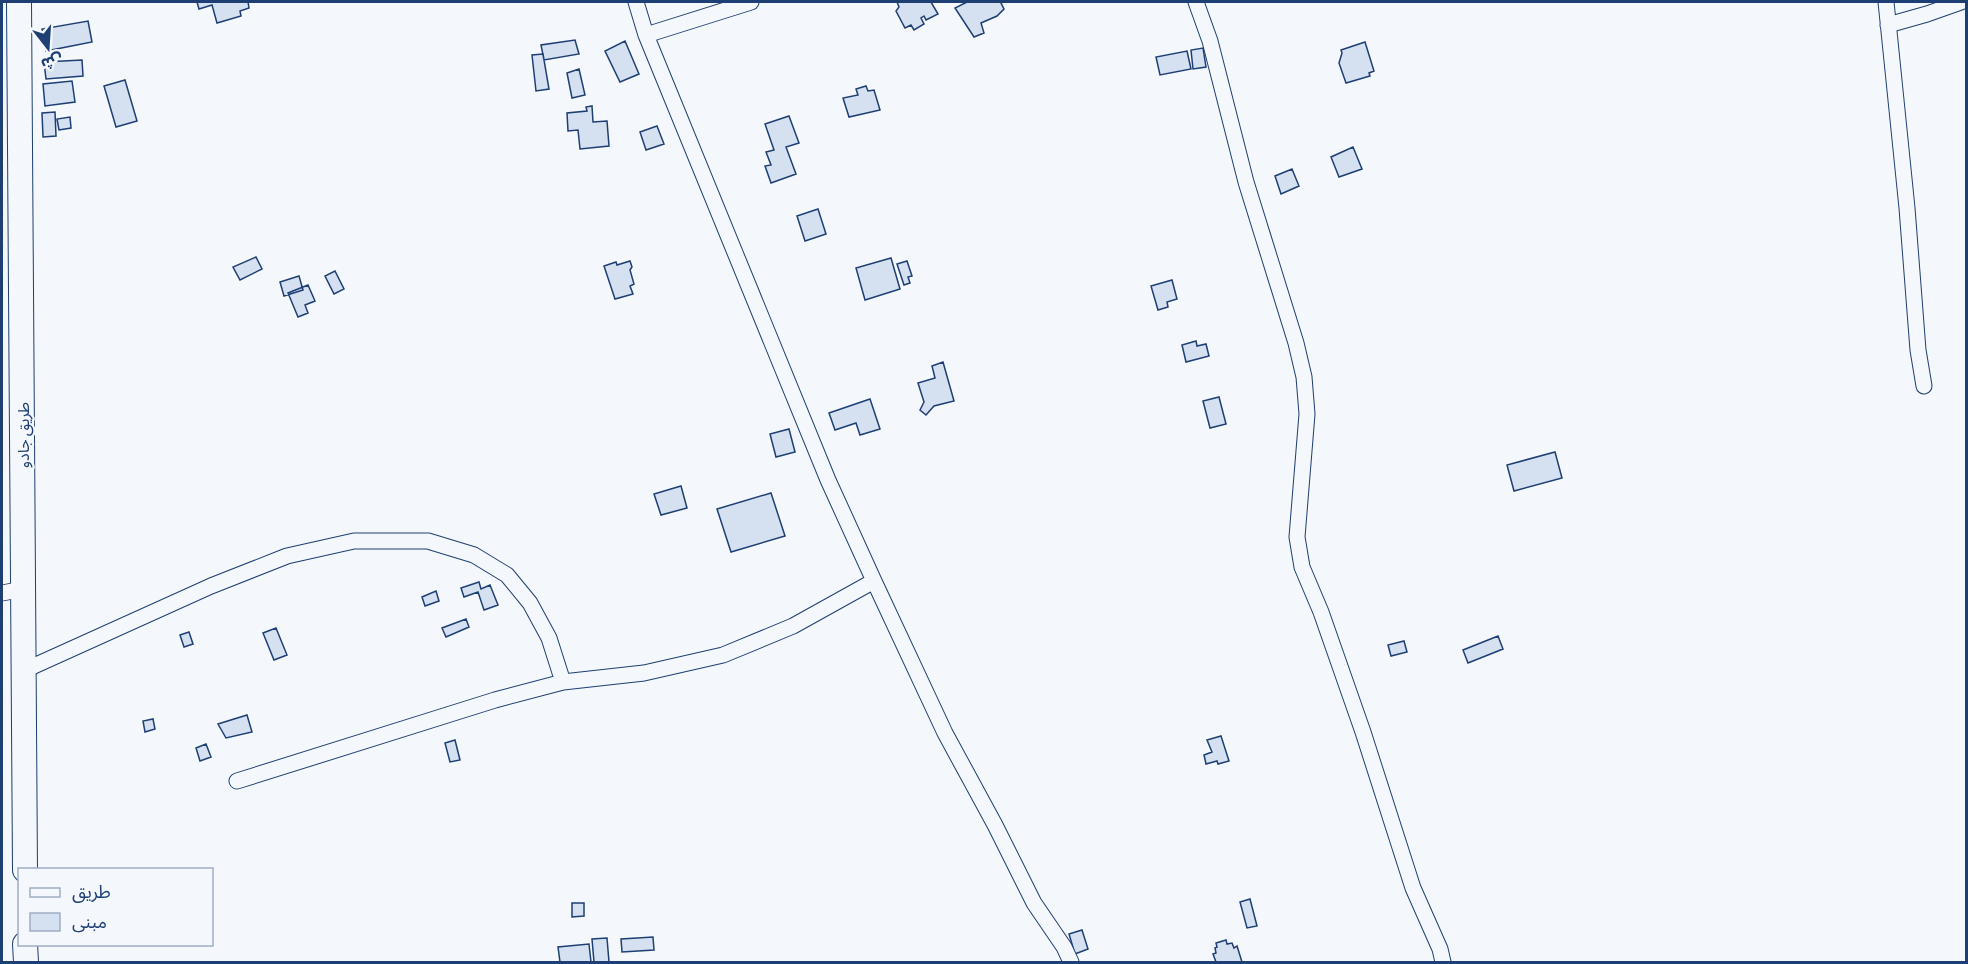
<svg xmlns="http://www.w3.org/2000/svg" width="1968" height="964" viewBox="0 0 1968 964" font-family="Commissioner,'Noto Sans Arabic',sans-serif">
  <rect width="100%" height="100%" fill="#f4f7fb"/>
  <path fill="#d5e0f0" stroke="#1d3f73" stroke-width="1.5" d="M 197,2 L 248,2 L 249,8 L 240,11 L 241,16 L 217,23 L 212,5 L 199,9 Z
    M 897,2 L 931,2 L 938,14 L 926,20 L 924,16 L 921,18 L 924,24 L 914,30 L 911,25 L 905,28 L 896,11 L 899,7 Z
    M 967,2 L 1003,2 L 1001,3 L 1004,9 L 997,16 L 981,23 L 984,33 L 974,37 L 955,8 Z
    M 88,21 L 92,42 L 46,51 L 42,29 Z
    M 575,40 L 579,54 L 544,60 L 541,45 Z
    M 625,41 L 639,74 L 620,82 L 605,51 Z
    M 1365,42 L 1374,71 L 1369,73 L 1370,76 L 1346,83 L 1339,63 L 1342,53 L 1341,50 Z
    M 1203,48 L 1206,67 L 1193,69 L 1191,50 Z
    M 1187,51 L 1191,69 L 1160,75 L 1156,57 Z
    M 543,54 L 549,89 L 536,91 L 532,55 Z
    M 82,60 L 83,76 L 46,79 L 44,62 Z
    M 579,69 L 585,95 L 572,98 L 567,73 Z
    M 125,80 L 137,121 L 116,127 L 104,86 Z
    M 72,81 L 75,102 L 45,106 L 43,84 Z
    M 866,86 L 868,91 L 874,90 L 880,110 L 849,117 L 843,98 L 858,95 L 856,89 Z
    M 592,106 L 593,122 L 607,121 L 609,146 L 580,149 L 578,130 L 568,131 L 567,113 L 587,111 L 586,107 Z
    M 55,112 L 56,136 L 43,137 L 42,113 Z
    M 789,116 L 799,143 L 786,147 L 796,174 L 771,183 L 765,166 L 771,165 L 766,152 L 774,150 L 765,124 Z
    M 70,117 L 71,128 L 59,130 L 57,119 Z
    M 657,126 L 664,144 L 646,150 L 640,132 Z
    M 1353,147 L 1362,169 L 1339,177 L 1331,157 Z
    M 1292,169 L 1299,186 L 1281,194 L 1275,176 Z
    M 818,209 L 826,234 L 805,241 L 797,216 Z
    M 256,257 L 262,269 L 240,280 L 233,267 Z
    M 891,258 L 900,289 L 865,300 L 856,268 Z
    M 630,261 L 632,267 L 630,270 L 634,284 L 630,286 L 633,294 L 615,299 L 604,266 L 616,262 L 617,265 Z
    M 907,261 L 912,276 L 908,277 L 910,283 L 904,285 L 897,264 Z
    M 335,271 L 344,289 L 334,294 L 325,276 Z
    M 299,276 L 303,290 L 284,296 L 280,282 Z
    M 1172,280 L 1177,299 L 1167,302 L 1168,307 L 1158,310 L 1151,286 Z
    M 308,285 L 315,301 L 305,305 L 308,313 L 298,317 L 288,293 Z
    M 1196,341 L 1197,346 L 1206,344 L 1209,356 L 1186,362 L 1182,345 Z
    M 943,362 L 954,401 L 934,406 L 926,415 L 920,410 L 924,402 L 918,383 L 935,378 L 932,366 Z
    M 1219,397 L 1226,424 L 1210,428 L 1203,401 Z
    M 870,399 L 880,429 L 860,435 L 856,423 L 835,430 L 829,413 Z
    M 789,429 L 795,452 L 776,457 L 770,434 Z
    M 1555,452 L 1562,478 L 1514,491 L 1507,465 Z
    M 681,486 L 687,508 L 661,515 L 654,494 Z
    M 771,493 L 785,536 L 731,552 L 717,509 Z
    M 479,582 L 481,589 L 490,585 L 498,605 L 484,610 L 478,592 L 464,597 L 461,588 Z
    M 436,591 L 439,601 L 425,606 L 422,597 Z
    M 466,619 L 469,627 L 446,637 L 442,628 Z
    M 276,628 L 287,655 L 274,660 L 263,633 Z
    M 189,632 L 193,644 L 184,647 L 180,635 Z
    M 1498,636 L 1503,649 L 1468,663 L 1463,650 Z
    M 1404,641 L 1407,652 L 1391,656 L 1388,645 Z
    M 247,715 L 252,732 L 226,738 L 218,724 Z
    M 153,719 L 155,729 L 145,732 L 143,721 Z
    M 1221,736 L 1229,761 L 1218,764 L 1217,761 L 1206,764 L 1204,755 L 1212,752 L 1207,740 Z
    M 455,740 L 460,760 L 450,762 L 445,743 Z
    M 206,744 L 211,757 L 200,761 L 196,748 Z
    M 1250,899 L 1257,926 L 1247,928 L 1240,902 Z
    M 572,903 L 584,903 L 584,916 L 572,917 Z
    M 1082,930 L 1088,949 L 1075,954 L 1069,934 Z
    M 653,937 L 654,950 L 622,952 L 621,939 Z
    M 607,938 L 609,962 L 594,962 L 592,939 Z
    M 1226,940 L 1227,944 L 1232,943 L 1234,948 L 1237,946 L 1242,962 L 1216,962 L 1213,954 L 1216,953 L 1215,948 L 1217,947 L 1216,943 Z
    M 589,944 L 591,962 L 560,962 L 558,947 Z"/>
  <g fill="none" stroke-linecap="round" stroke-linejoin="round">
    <defs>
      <path id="minor" d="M 636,2 L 646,35 L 828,480 L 874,581 L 945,733 L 995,825 L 1034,903 L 1064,947 L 1071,962
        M 1196,2 L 1210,41 L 1246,182 L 1296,343 L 1304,377 L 1307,414 L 1297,537 L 1302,567 L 1321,612 L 1363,732 L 1413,888 L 1440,949 L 1443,962
        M 1886,2 L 1907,208 L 1918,350 L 1924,386
        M 1888,25 L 1927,14 L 1961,2
        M 646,35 L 751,2
        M 2,593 L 24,589
        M 25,670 L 211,586 L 287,556 L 354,541 L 428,541 L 474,555 L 507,575 L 530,603 L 549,638 L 563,682 L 644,673 L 723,655 L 793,626 L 874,581
        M 237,781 L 495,700 L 563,682"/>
      <path id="trunk" d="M 19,2 L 25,870
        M 25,944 L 26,962"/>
    </defs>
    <use href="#minor" stroke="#1d3f73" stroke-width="17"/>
    <use href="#trunk" stroke="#1d3f73" stroke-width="26"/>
    <use href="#minor" stroke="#f4f7fb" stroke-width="15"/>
    <use href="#trunk" stroke="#f4f7fb" stroke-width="24"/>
  </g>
  <g text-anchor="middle" stroke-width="4.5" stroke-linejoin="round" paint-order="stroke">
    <g font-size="16" fill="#1d3f73" stroke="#f4f7fb">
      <text transform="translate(23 435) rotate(-90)" y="6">طريق جادو</text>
    </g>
  </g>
  <rect width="1968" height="964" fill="none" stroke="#1d3f73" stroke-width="6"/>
  <rect x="18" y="868" width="195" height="78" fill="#f4f7fb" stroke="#9eadc5" stroke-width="1.5"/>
  <rect x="30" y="888" width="30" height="9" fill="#f4f7fb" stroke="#9eadc5" stroke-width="1.5"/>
  <text x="72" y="898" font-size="18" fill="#1d3f73">طريق</text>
  <rect x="30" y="913" width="30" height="18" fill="#d5e0f0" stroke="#9eadc5" stroke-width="1.5"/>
  <text x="72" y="928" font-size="18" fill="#1d3f73">مبنى</text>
  <g transform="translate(48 48) rotate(163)" stroke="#f4f7fb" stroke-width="4.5" paint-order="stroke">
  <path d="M0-4.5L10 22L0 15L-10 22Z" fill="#1d3f73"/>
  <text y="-9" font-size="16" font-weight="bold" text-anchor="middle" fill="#1d3f73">ش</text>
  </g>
</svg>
